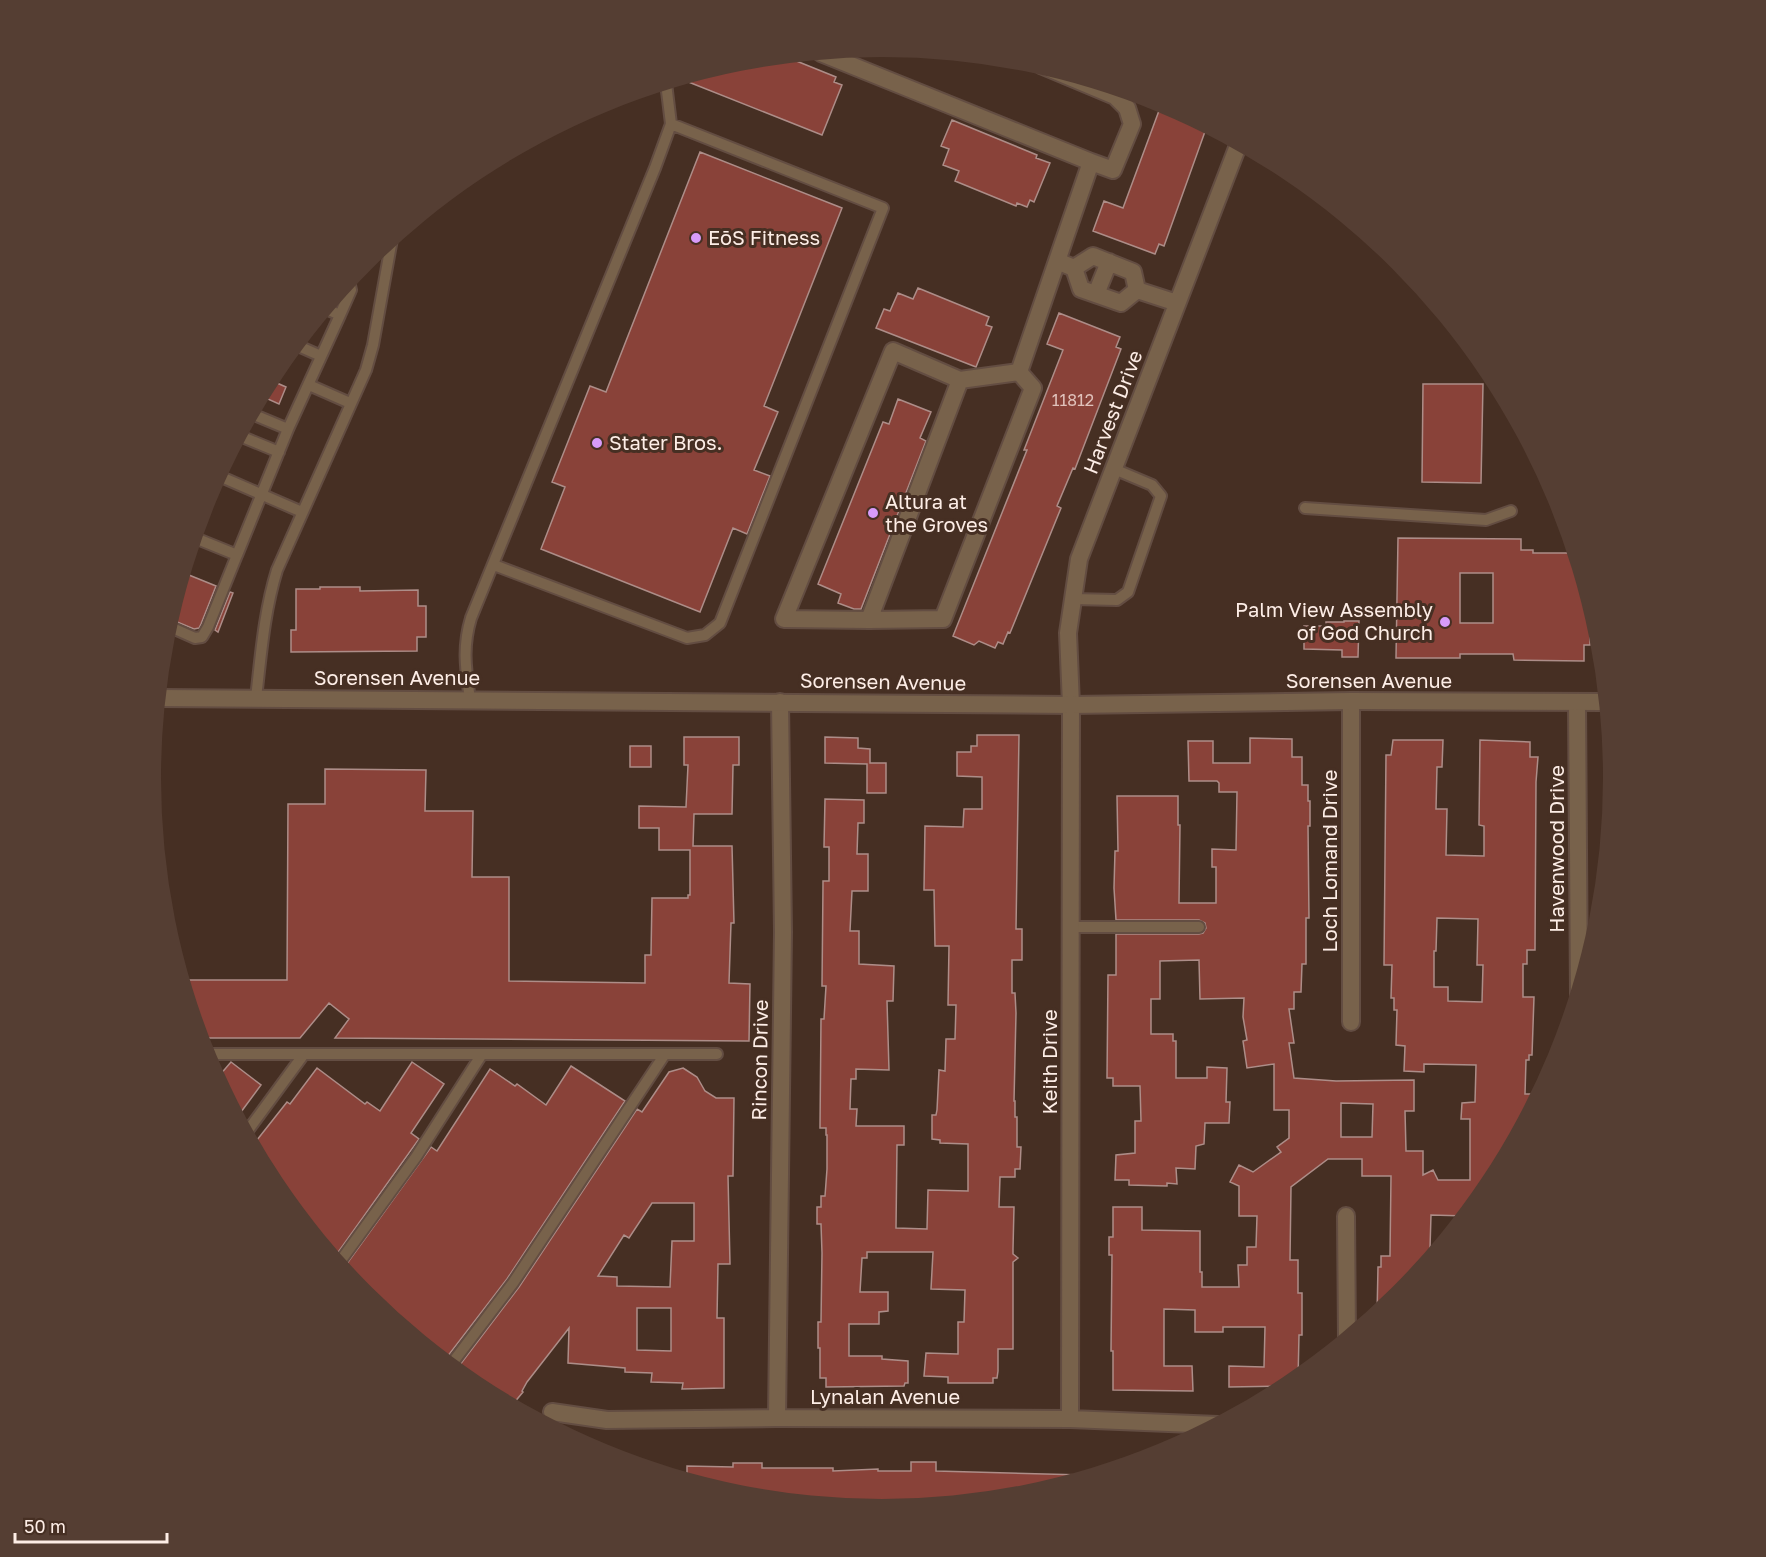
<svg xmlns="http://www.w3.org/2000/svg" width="1766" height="1557" viewBox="0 0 1766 1557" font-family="'Golos Text',sans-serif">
  <rect width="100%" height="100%" fill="#462f23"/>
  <path fill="#894239" stroke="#ad8d88" stroke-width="1.5" fill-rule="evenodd" d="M 784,56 L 836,77 L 834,82 L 842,85 L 822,135 L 681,79 L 741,61 Z
    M 1160,108 L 1207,126 L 1164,246 L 1159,244 L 1155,254 L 1093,231 L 1104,201 L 1123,208 Z
    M 952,120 L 1037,155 L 1036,158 L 1050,163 L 1034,202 L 1030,200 L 1027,207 L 1017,203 L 1016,206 L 955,181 L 959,171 L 943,165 L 949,149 L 941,146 Z
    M 700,152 L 842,208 L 764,406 L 778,412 L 754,470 L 770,476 L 747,534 L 733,528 L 700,612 L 541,549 L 565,487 L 552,482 L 590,386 L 606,392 Z
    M 918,288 L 989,317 L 986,325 L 992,327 L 976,367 L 876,328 L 884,309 L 890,311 L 898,293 L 913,299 Z
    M 1059,313 L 1120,337 L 1116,347 L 1121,349 L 1075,469 L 1073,468 L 1057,506 L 1061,508 L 1010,633 L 1008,632 L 1003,644 L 998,642 L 995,648 L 979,641 L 974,645 L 953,636 L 1027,450 L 1024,450 L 1063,350 L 1047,344 Z
    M 270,380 L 286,387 L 279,404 L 261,396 Z
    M 1423,384 L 1483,384 L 1481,483 L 1422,482 Z
    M 898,399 L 931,412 L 920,438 L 926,441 L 861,609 L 854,609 L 838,603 L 841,594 L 818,584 L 883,422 L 889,424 Z
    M 1398,538 L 1521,539 L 1521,550 L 1533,550 L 1533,553 L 1576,553 L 1590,599 L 1590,645 L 1584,645 L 1584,661 L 1514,660 L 1513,654 L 1460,654 L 1460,658 L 1396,658 ZM 1460,573 L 1493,573 L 1493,623 L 1460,623 Z
    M 184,573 L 216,586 L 201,624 L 199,628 L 194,629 L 170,619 Z
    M 320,587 L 360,587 L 360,591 L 418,590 L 418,606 L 426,606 L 426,637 L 417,637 L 417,651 L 291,652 L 291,630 L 296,630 L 296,589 L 320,589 Z
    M 230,592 L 233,593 L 218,632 L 215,630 Z
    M 1344,621 L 1359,621 L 1358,657 L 1342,657 L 1342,650 L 1304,649 L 1304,626 L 1326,626 L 1326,622 L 1344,622 Z
    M 977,735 L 1019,735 L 1016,929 L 1022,929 L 1022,960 L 1012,960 L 1012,993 L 1015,993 L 1016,1013 L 1014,1101 L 1015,1101 L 1015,1117 L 1017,1117 L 1017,1147 L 1021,1147 L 1020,1169 L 1015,1169 L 1015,1177 L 1000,1177 L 999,1207 L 1014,1207 L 1013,1249 L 1013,1254 L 1018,1258 L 1013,1262 L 1013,1349 L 998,1349 L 998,1371 L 997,1378 L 993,1378 L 993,1383 L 948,1383 L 948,1377 L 924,1376 L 926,1353 L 958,1354 L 958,1322 L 964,1322 L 965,1290 L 931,1289 L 933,1252 L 867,1252 L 867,1258 L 862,1258 L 860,1292 L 888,1292 L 888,1311 L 879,1312 L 879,1324 L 849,1324 L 849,1356 L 882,1356 L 882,1359 L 908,1361 L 908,1383 L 905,1383 L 904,1386 L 826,1387 L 826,1378 L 820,1378 L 820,1348 L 818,1348 L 818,1322 L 821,1322 L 822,1253 L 821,1224 L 817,1224 L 817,1207 L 821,1207 L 821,1196 L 825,1196 L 827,1169 L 827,1135 L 826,1135 L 826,1128 L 820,1128 L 821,1019 L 824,1019 L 826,986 L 822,986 L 823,885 L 823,881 L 829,881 L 829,847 L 824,847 L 825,799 L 864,800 L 864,823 L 858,823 L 857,854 L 868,854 L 868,891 L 852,891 L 850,931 L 859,931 L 859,964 L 894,966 L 893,1001 L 887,1001 L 889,1070 L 856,1069 L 856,1079 L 851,1079 L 850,1109 L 857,1109 L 856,1126 L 904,1126 L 904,1145 L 897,1145 L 896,1228 L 927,1229 L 928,1190 L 968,1191 L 968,1144 L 940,1143 L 940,1140 L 932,1139 L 932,1115 L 936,1115 L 937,1110 L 939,1070 L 945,1071 L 946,1039 L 955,1039 L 956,1005 L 948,1005 L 949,946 L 935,946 L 934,890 L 924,890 L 925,826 L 963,827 L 964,809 L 982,809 L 982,777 L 957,776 L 957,752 L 971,752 L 971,746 L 977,746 Z
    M 684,737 L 739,737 L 739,765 L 733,765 L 732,814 L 694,814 L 693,846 L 732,846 L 734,923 L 731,923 L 729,983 L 750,984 L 749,1041 L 335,1038 L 349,1019 L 329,1003 L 300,1038 L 200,1038 L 183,980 L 287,980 L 288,804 L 325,804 L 325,769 L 426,770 L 425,811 L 473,811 L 472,877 L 509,877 L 509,981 L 645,983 L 645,955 L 651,955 L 652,898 L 688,898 L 688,895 L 690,895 L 690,850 L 659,850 L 659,828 L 639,828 L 639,806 L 686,807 L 688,765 L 684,765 Z
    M 825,737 L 858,738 L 858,748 L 870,749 L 870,763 L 886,763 L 886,793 L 867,793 L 867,764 L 825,763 Z
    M 1250,738 L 1292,739 L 1292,757 L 1302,757 L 1302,785 L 1308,785 L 1308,801 L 1310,801 L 1310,826 L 1308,826 L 1309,918 L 1306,918 L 1306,964 L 1302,964 L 1301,992 L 1294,992 L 1294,1009 L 1289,1009 L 1294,1043 L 1289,1043 L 1294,1078 L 1336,1081 L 1414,1080 L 1414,1111 L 1405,1111 L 1406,1151 L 1423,1151 L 1423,1175 L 1433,1170 L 1438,1180 L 1470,1180 L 1470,1119 L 1461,1119 L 1462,1103 L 1475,1102 L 1476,1065 L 1424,1064 L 1424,1072 L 1404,1071 L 1405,1046 L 1396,1045 L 1397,1010 L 1394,1010 L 1394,998 L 1391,998 L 1392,965 L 1384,965 L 1386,755 L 1391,755 L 1393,740 L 1443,740 L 1442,767 L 1437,767 L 1436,809 L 1447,809 L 1446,855 L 1484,856 L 1484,826 L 1479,825 L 1480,740 L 1530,742 L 1530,757 L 1538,757 L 1536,782 L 1535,950 L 1527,950 L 1527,964 L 1523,964 L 1523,997 L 1534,997 L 1532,1055 L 1529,1055 L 1529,1060 L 1526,1060 L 1525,1094 L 1532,1094 L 1532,1110 L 1491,1185 L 1467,1216 L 1431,1215 L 1430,1248 L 1440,1248 L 1400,1296 L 1377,1315 L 1378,1267 L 1381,1267 L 1381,1256 L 1390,1256 L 1391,1176 L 1362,1176 L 1362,1159 L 1328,1159 L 1291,1187 L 1290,1260 L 1298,1260 L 1298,1293 L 1302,1293 L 1302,1335 L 1299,1335 L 1298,1380 L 1291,1386 L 1229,1387 L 1229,1366 L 1264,1367 L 1265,1327 L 1223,1327 L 1223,1332 L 1195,1332 L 1195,1310 L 1164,1309 L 1164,1366 L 1192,1366 L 1193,1391 L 1113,1390 L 1113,1351 L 1111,1351 L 1112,1255 L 1109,1255 L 1109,1237 L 1113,1237 L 1113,1207 L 1142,1207 L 1142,1230 L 1200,1231 L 1200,1272 L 1202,1272 L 1202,1287 L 1239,1287 L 1238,1265 L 1247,1265 L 1247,1247 L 1256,1247 L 1257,1216 L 1239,1216 L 1239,1186 L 1230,1182 L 1239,1165 L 1253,1172 L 1281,1152 L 1277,1147 L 1289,1138 L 1289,1110 L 1274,1110 L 1274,1064 L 1247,1068 L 1243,1041 L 1247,1040 L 1243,1017 L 1244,998 L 1200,999 L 1199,960 L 1160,961 L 1160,999 L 1151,999 L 1151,1034 L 1173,1034 L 1173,1041 L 1176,1041 L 1176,1078 L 1207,1078 L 1207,1067 L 1227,1068 L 1226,1102 L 1230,1102 L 1229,1123 L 1205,1123 L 1204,1144 L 1196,1146 L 1195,1169 L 1176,1168 L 1177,1184 L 1167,1183 L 1167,1186 L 1129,1185 L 1129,1180 L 1115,1180 L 1116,1155 L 1135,1153 L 1135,1121 L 1141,1121 L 1140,1086 L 1113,1086 L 1113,1078 L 1107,1078 L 1108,975 L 1116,975 L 1116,934 L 1199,934 L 1203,933 L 1206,928 L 1205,923 L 1199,920 L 1116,920 L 1114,888 L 1115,851 L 1118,851 L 1117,796 L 1178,796 L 1178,825 L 1180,825 L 1179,903 L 1216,903 L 1216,867 L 1212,867 L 1212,849 L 1236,850 L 1237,792 L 1219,792 L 1219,783 L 1217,781 L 1189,781 L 1188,741 L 1213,741 L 1213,763 L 1250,763 ZM 1437,918 L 1478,919 L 1477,965 L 1483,965 L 1482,1002 L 1448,1001 L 1448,987 L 1434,987 L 1434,951 L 1436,951 ZM 1341,1103 L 1373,1104 L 1372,1137 L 1341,1137 Z
    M 630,746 L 651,746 L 651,767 L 630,767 Z
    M 231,1062 L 261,1085 L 238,1116 L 214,1073 L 219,1076 Z
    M 412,1062 L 444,1084 L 411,1133 L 419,1139 L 334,1258 L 274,1185 L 253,1145 L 287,1102 L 290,1104 L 317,1068 L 365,1104 L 367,1102 L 380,1111 Z
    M 571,1066 L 625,1101 L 507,1279 L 444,1361 L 365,1296 L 343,1269 L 431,1147 L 437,1151 L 490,1069 L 515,1086 L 517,1084 L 546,1105 Z
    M 683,1068 L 697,1077 L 705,1091 L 716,1098 L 734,1098 L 733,1176 L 728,1176 L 730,1264 L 718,1264 L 717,1318 L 724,1318 L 724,1388 L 682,1389 L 683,1383 L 651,1382 L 652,1373 L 625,1372 L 625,1368 L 568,1363 L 569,1328 L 527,1382 L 522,1391 L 523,1392 L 513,1404 L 510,1405 L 476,1387 L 456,1370 L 519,1287 L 637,1109 L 642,1112 L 669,1072 ZM 652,1203 L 694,1203 L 694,1241 L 672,1241 L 670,1287 L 617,1286 L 617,1277 L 598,1276 L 624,1235 L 629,1238 ZM 637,1308 L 671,1308 L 671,1351 L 637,1350 Z
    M 911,1462 L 936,1462 L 936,1471 L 1083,1475 L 1084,1479 L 1025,1496 L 883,1510 L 859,1508 L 859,1502 L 807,1503 L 740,1496 L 687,1480 L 687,1466 L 733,1467 L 733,1463 L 762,1463 L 762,1468 L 833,1468 L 833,1471 L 878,1469 L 878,1471 L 911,1471 Z"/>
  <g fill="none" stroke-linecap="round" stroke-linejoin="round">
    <defs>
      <path id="service" d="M 340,315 L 351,290 L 349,281
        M 296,345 L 321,356
        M 309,385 L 350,403
        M 252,414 L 288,429
        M 240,436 L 279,452
        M 219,476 L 302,512
        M 1305,508 L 1486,520 L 1511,511
        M 195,538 L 237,555 L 288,429 L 340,315 L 326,309
        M 494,565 L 687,638 L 705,635 L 720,623 L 883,208 L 671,124
        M 1073,599 L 1117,600 L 1128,592 L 1161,496 L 1152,485 L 1114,469
        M 168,626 L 195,638 L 202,637 L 208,627 L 237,555
        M 256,698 C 261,655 264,612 277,570 L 366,370 L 373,345 L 392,239
        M 470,700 C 466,670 462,648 471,618 L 655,168 L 671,124 L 666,83
        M 1071,927 L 1199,927
        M 205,1054 L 717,1054
        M 246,1133 L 304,1054
        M 339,1263 L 416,1157 L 482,1054
        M 450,1366 L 513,1283 L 665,1054"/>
      <path id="minor" d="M 821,53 L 1091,162 L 1057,261 L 1074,268 L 1081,289 L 1121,303 L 1137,290
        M 1041,65 L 1115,96 L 1127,108 L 1132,124 L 1113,170 L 1091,162
        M 1074,268 L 1093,256 L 1133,272 L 1137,290
        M 1137,290 L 1177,303
        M 1096,294 L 1109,262
        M 1019,372 L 1033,388 L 943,619 L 869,620 L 960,380 L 1019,372 L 1057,261
        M 869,620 L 784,619 L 893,351 L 960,380
        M 1577,702 L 1579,995
        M 1351,1022 L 1351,701
        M 1346,1216 L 1347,1340
        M 552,1412 L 607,1420 L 777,1418 L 1070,1419 L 1218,1425
        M 777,1418 L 783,932 L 780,702
        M 1070,1419 L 1071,705 L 1068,633 L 1079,559 L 1239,143"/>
      <path id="tertiary" d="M 159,698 L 1071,705 L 1351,701 L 1607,702"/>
    </defs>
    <use href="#service" stroke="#634d42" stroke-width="14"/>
    <use href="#minor" stroke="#634d42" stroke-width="20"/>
    <use href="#tertiary" stroke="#634d42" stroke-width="20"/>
    <use href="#service" stroke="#78624b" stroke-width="10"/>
    <use href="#minor" stroke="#78624b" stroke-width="16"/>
    <use href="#tertiary" stroke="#78624b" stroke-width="16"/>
  </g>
  <g fill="#d79bf9" stroke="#462f23" stroke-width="2">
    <circle cx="696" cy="238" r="6"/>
    <circle cx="597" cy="443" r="6"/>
    <circle cx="873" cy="513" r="6"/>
    <circle cx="1445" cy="622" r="6"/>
  </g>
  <g text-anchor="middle" stroke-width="6" stroke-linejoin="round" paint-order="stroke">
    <g font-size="16" fill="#e0c2bb">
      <text x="1073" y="406">11812</text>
    </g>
    <g font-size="20" fill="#fdede6" stroke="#462f23" text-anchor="start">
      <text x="708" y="245">EōS Fitness</text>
      <text x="609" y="450">Stater Bros.</text>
      <text x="885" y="509">Altura at<tspan x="885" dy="23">the Groves</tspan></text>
      <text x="1433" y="617" text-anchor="end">Palm View Assembly<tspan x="1433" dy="23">of God Church</tspan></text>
    </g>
    <g font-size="20" fill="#fdede6" stroke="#462f23">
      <text transform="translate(1113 412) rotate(-69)" y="7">Harvest Drive</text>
      <text x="397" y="685">Sorensen Avenue</text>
      <text x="1369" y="688">Sorensen Avenue</text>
      <text transform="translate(883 682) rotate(1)" y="7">Sorensen Avenue</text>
      <text transform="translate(1557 849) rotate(-90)" y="7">Havenwood Drive</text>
      <text transform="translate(1330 861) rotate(-90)" y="7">Loch Lomand Drive</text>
      <text transform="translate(760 1060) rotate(-89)" y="7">Rincon Drive</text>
      <text transform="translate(1050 1062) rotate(-90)" y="7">Keith Drive</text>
      <text x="885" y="1404">Lynalan Avenue</text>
    </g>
  </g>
  <path d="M0 0H1766V1557H0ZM161 778a721 721 0 1 1 1442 0a721 721 0 1 1-1442 0Z" fill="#553e33" fill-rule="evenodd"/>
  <path d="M15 1533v9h152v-9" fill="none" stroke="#fdede6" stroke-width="3"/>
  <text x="24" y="1533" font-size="18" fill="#fdede6" stroke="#462f23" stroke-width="4.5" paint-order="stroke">50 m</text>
</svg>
